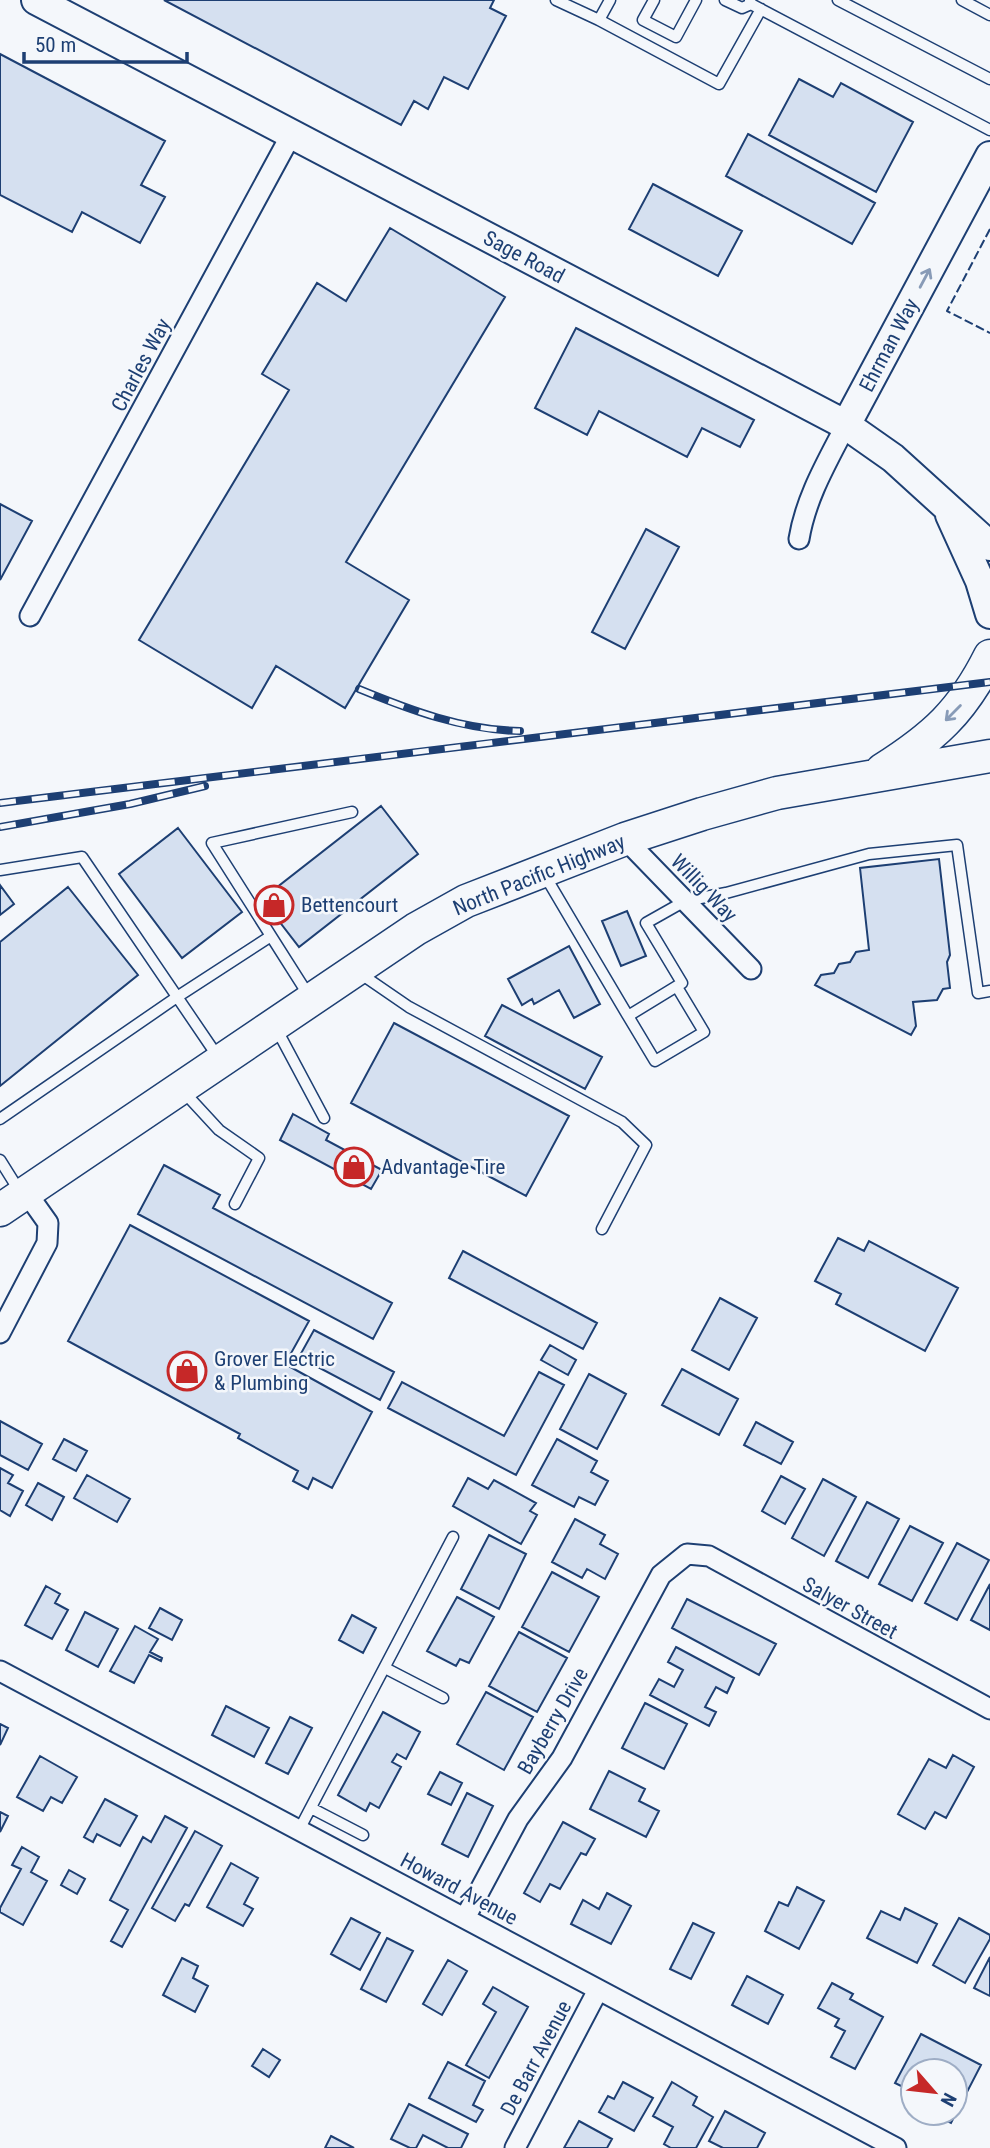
<svg xmlns="http://www.w3.org/2000/svg" width="990" height="2148" viewBox="0 0 990 2148" font-family="'Roboto Condensed',sans-serif">
  <rect width="100%" height="100%" fill="#f4f7fb"/>
  <path fill="#d5e0f0" stroke="#1d3f73" stroke-width="2" d="M 164,0 L 494,0 L 490,8 L 506,16 L 468,89 L 444,77 L 428,109 L 414,101 L 401,125 Z
    M 0,54 L 165,141 L 141,185 L 165,197 L 140,243 L 82,212 L 72,232 L 0,195 Z
    M 799,79 L 833,97 L 841,83 L 913,122 L 876,192 L 769,135 Z
    M 748,134 L 875,203 L 852,244 L 726,176 Z
    M 653,184 L 742,231 L 718,276 L 629,229 Z
    M 390,228 L 505,297 L 346,562 L 409,600 L 345,708 L 276,666 L 252,708 L 139,640 L 289,390 L 262,374 L 317,283 L 346,301 Z
    M 576,328 L 754,420 L 740,447 L 702,428 L 687,457 L 599,411 L 587,435 L 535,408 Z
    M 0,504 L 32,521 L 0,580 Z
    M 646,529 L 679,547 L 625,649 L 592,632 Z
    M 381,806 L 418,854 L 299,947 L 262,899 Z
    M 178,828 L 242,912 L 182,958 L 119,874 Z
    M 939,859 L 950,955 L 947,962 L 950,988 L 943,989 L 937,1000 L 913,1002 L 916,1026 L 911,1035 L 815,985 L 821,975 L 834,973 L 839,964 L 850,962 L 856,952 L 869,950 L 860,868 Z
    M 0,885 L 14,904 L 0,915 Z
    M 68,887 L 138,975 L 0,1086 L 0,942 Z
    M 627,911 L 646,956 L 621,966 L 602,921 Z
    M 569,946 L 600,1004 L 574,1018 L 559,990 L 534,1004 L 532,999 L 522,1005 L 508,979 Z
    M 502,1005 L 602,1057 L 585,1089 L 485,1036 Z
    M 394,1023 L 569,1116 L 526,1196 L 351,1103 Z
    M 293,1114 L 329,1134 L 326,1140 L 382,1170 L 371,1189 L 280,1140 Z
    M 164,1165 L 220,1195 L 213,1208 L 392,1303 L 373,1339 L 138,1214 Z
    M 130,1225 L 309,1321 L 285,1364 L 372,1412 L 332,1488 L 313,1478 L 308,1489 L 293,1481 L 298,1471 L 238,1438 L 240,1434 L 68,1341 Z
    M 838,1238 L 864,1251 L 869,1241 L 958,1288 L 925,1351 L 836,1304 L 841,1294 L 815,1281 Z
    M 463,1251 L 597,1323 L 583,1349 L 449,1278 Z
    M 720,1298 L 757,1318 L 729,1370 L 692,1350 Z
    M 314,1330 L 394,1372 L 380,1400 L 299,1357 Z
    M 550,1345 L 576,1360 L 568,1375 L 541,1360 Z
    M 682,1369 L 738,1399 L 719,1435 L 662,1405 Z
    M 539,1372 L 564,1385 L 516,1475 L 388,1408 L 402,1382 L 504,1436 Z
    M 589,1374 L 626,1394 L 597,1449 L 560,1429 Z
    M 0,1421 L 42,1444 L 28,1470 L 0,1455 Z
    M 756,1422 L 793,1442 L 781,1464 L 744,1445 Z
    M 64,1439 L 87,1451 L 76,1471 L 53,1459 Z
    M 557,1439 L 597,1461 L 591,1472 L 608,1481 L 595,1505 L 579,1497 L 574,1507 L 532,1485 Z
    M 0,1468 L 13,1475 L 8,1483 L 23,1491 L 10,1516 L 0,1510 Z
    M 87,1475 L 130,1499 L 117,1522 L 74,1498 Z
    M 781,1476 L 805,1489 L 785,1524 L 762,1511 Z
    M 468,1478 L 488,1489 L 494,1480 L 536,1503 L 530,1511 L 537,1515 L 521,1544 L 453,1506 Z
    M 823,1479 L 856,1497 L 824,1556 L 792,1538 Z
    M 38,1483 L 64,1497 L 52,1520 L 26,1505 Z
    M 867,1502 L 899,1519 L 868,1578 L 836,1561 Z
    M 575,1519 L 605,1535 L 600,1544 L 618,1554 L 605,1579 L 587,1569 L 582,1578 L 552,1562 Z
    M 910,1526 L 943,1543 L 912,1601 L 879,1584 Z
    M 489,1535 L 526,1554 L 499,1609 L 461,1589 Z
    M 957,1543 L 989,1560 L 957,1620 L 925,1603 Z
    M 552,1572 L 599,1597 L 569,1652 L 522,1627 Z
    M 990,1584 L 990,1630 L 971,1620 Z
    M 46,1586 L 60,1594 L 55,1603 L 68,1610 L 52,1639 L 25,1625 Z
    M 457,1597 L 494,1617 L 469,1663 L 460,1659 L 456,1666 L 427,1651 Z
    M 687,1599 L 776,1644 L 759,1675 L 672,1628 Z
    M 160,1608 L 182,1620 L 172,1640 L 149,1628 Z
    M 85,1612 L 118,1629 L 98,1667 L 66,1650 Z
    M 352,1615 L 376,1628 L 363,1653 L 339,1640 Z
    M 135,1626 L 158,1639 L 150,1652 L 162,1658 L 161,1661 L 149,1655 L 134,1683 L 110,1671 Z
    M 519,1632 L 567,1658 L 537,1712 L 489,1686 Z
    M 676,1647 L 734,1678 L 727,1693 L 716,1687 L 705,1707 L 716,1712 L 709,1726 L 650,1695 L 659,1679 L 674,1687 L 683,1670 L 668,1662 Z
    M 486,1692 L 533,1717 L 504,1770 L 457,1744 Z
    M 645,1703 L 687,1724 L 664,1769 L 622,1748 Z
    M 226,1706 L 269,1728 L 254,1757 L 212,1735 Z
    M 383,1712 L 420,1732 L 406,1759 L 397,1754 L 392,1762 L 401,1767 L 379,1808 L 370,1803 L 366,1811 L 338,1795 Z
    M 290,1717 L 312,1728 L 288,1774 L 266,1763 Z
    M 0,1724 L 8,1728 L 0,1745 Z
    M 953,1755 L 974,1767 L 946,1818 L 935,1812 L 925,1829 L 898,1814 L 929,1759 L 946,1768 Z
    M 40,1756 L 77,1777 L 62,1803 L 51,1797 L 43,1811 L 17,1797 Z
    M 609,1771 L 645,1789 L 639,1801 L 659,1811 L 646,1837 L 590,1809 Z
    M 440,1772 L 462,1783 L 451,1805 L 428,1794 Z
    M 467,1793 L 493,1806 L 468,1857 L 442,1844 Z
    M 105,1799 L 137,1816 L 120,1846 L 97,1834 L 93,1842 L 84,1837 Z
    M 0,1812 L 8,1816 L 0,1832 Z
    M 165,1816 L 187,1828 L 122,1947 L 111,1941 L 128,1910 L 110,1900 L 143,1837 L 151,1842 Z
    M 563,1822 L 595,1839 L 586,1855 L 581,1853 L 560,1889 L 550,1884 L 540,1902 L 524,1893 Z
    M 195,1831 L 222,1846 L 189,1906 L 185,1904 L 175,1921 L 152,1908 Z
    M 22,1847 L 39,1857 L 31,1872 L 47,1881 L 23,1925 L 0,1912 L 0,1908 L 21,1869 L 12,1865 Z
    M 231,1863 L 258,1878 L 244,1904 L 253,1909 L 243,1926 L 207,1907 Z
    M 69,1870 L 85,1879 L 77,1894 L 61,1885 Z
    M 797,1887 L 824,1901 L 799,1949 L 765,1931 L 779,1902 L 788,1906 Z
    M 607,1893 L 631,1906 L 611,1944 L 571,1924 L 583,1900 L 599,1909 Z
    M 905,1908 L 937,1924 L 917,1963 L 867,1938 L 881,1911 L 900,1920 Z
    M 351,1918 L 380,1933 L 360,1970 L 331,1954 Z
    M 959,1918 L 990,1935 L 990,1939 L 965,1983 L 933,1965 Z
    M 693,1923 L 714,1933 L 691,1979 L 670,1969 Z
    M 387,1938 L 413,1951 L 386,2002 L 361,1989 Z
    M 990,1957 L 990,1996 L 974,1988 Z
    M 182,1958 L 198,1966 L 193,1978 L 208,1986 L 195,2012 L 163,1995 Z
    M 448,1960 L 467,1971 L 442,2015 L 423,2004 Z
    M 747,1976 L 783,1995 L 768,2024 L 732,2005 Z
    M 832,1983 L 853,1994 L 850,1999 L 883,2017 L 855,2069 L 831,2057 L 845,2031 L 835,2026 L 839,2019 L 818,2008 Z
    M 493,1987 L 528,2007 L 489,2078 L 466,2065 L 496,2012 L 483,2004 Z
    M 921,2034 L 981,2065 L 951,2123 L 931,2113 L 955,2113 L 955,2071 L 913,2071 L 913,2092 L 895,2083 Z
    M 263,2049 L 280,2060 L 269,2077 L 252,2066 Z
    M 448,2062 L 485,2081 L 473,2105 L 483,2110 L 476,2122 L 429,2098 Z
    M 623,2082 L 653,2098 L 634,2131 L 599,2112 L 608,2096 L 614,2099 Z
    M 672,2082 L 697,2097 L 693,2105 L 713,2117 L 696,2148 L 671,2148 L 664,2144 L 673,2127 L 653,2116 Z
    M 409,2104 L 468,2134 L 461,2148 L 448,2148 L 423,2135 L 416,2148 L 410,2148 L 391,2139 Z
    M 725,2111 L 765,2133 L 757,2148 L 723,2148 L 709,2141 Z
    M 579,2121 L 612,2139 L 607,2148 L 564,2148 Z
    M 331,2136 L 354,2148 L 325,2148 Z"/>
  <g fill="none" stroke-linecap="round" stroke-linejoin="round">
    <defs>
      <path id="lane" d="M 556,0 L 599,20
        M 610,0 L 599,20 L 719,84 L 761,9
        M 654,0 L 643,20 L 676,37 L 696,0
        M 725,0 L 742,8 L 751,4
        M 750,0 L 751,4 L 990,130
        M 838,0 L 990,79
        M 962,0 L 990,15
        M 0,870 L 82,857 L 218,1057
        M 544,874 L 628,1016 L 682,983 L 646,923 L 685,901 L 726,893 L 869,854 L 957,845 L 978,993 L 990,991
        M 358,972 L 409,1007 L 622,1122 L 646,1145 L 602,1229
        M 309,996 L 212,843 L 352,812
        M 628,1016 L 655,1061 L 704,1032 L 677,987
        M 276,1028 L 324,1118
        M 183,1091 L 219,1130 L 259,1158 L 235,1204
        M 0,1119 L 177,997 L 271,936
        M 0,1160 L 20,1192
        M 385,1668 L 443,1698
        M 311,1808 L 363,1835
        M 299,1830 L 453,1537"/>
      <path id="street" d="M 799,539 C 806,497 827,462 846,425
        M 30,616 L 291,135
        M 625,839 L 751,969
        M 0,1333 L 47,1243 L 48,1223 L 26,1192
        M 0,1671 L 896,2148
        M 465,1918 L 518,1819 L 562,1758 L 661,1575 L 687,1554 L 709,1556 L 990,1709
        M 515,2148 L 598,1990"/>
      <path id="secondary" d="M 36,0 L 846,425 L 893,458 L 990,546
        M 846,425 L 990,156
        M 950,515 L 980,581 L 990,614"/>
      <path id="primary" d="M 882,770 C 934,737 962,712 990,656
        M 0,1210 L 416,929 L 466,901 L 625,839 L 702,814 L 777,793 L 990,756"/>
    </defs>
    <use href="#lane" stroke="#1d3f73" stroke-width="13"/>
    <use href="#street" stroke="#1d3f73" stroke-width="23"/>
    <use href="#secondary" stroke="#1d3f73" stroke-width="32"/>
    <use href="#primary" stroke="#1d3f73" stroke-width="35"/>
    <use href="#lane" stroke="#f4f7fb" stroke-width="10"/>
    <use href="#street" stroke="#f4f7fb" stroke-width="19"/>
    <use href="#secondary" stroke="#f4f7fb" stroke-width="28"/>
    <use href="#primary" stroke="#f4f7fb" stroke-width="32"/>
    <defs>
      <path id="rail" d="M 359,689 C 410,710 463,730 520,731
        M 0,803 L 990,682
        M 0,827 L 130,804 L 205,786"/>
    </defs>
    <use href="#rail" stroke="#1d3f73" stroke-width="8"/>
    <use href="#rail" stroke="#f4f7fb" stroke-width="5" stroke-dasharray="16" stroke-linecap="butt"/>
    <path stroke="#1d3f73" stroke-width="2" stroke-dasharray="9 3.5" stroke-linecap="butt" d="M 990,229 L 947,311 L 990,333"/>
  </g>
  <defs><path id="oneway-shaft" d="M-6 0H5M1.5-3L5.5 0L1.5 3" fill="none" stroke-width="1.6" stroke-linecap="round" stroke-linejoin="round" transform="scale(1.75)"/></defs>
  <g stroke="#889bb7">
    <use href="#oneway-shaft" transform="translate(925 278) rotate(-62)"/>
    <use href="#oneway-shaft" transform="translate(953 713) rotate(135)"/>
  </g>
  <defs>
    <symbol id="shop-ring" viewBox="-11 -11 22 22"><circle r="9.5" fill="#f4f7fb" stroke="#c62828" stroke-width="1.5"/><path d="M-5-2.5h2.3a2.7 3.5 0 0 1 5.4 0H5L5.5 6h-11ZM-1.5-2.5h3a1.5 2.3 0 0 0-3 0Z" fill="#c62828"/></symbol>
  </defs>
  <g fill-rule="evenodd">
    <use href="#shop-ring" x="252" y="883" width="44" height="44"/>
    <use href="#shop-ring" x="332" y="1145" width="44" height="44"/>
    <use href="#shop-ring" x="165" y="1349" width="44" height="44"/>
  </g>
  <g text-anchor="middle" stroke-width="5" stroke-linejoin="round" paint-order="stroke">
    <g font-size="21" fill="#1d3f73" stroke="#f4f7fb">
      <text transform="translate(524 257) rotate(28)" y="7">Sage Road</text>
      <text transform="translate(889 345) rotate(-62)" y="7">Ehrman Way</text>
      <text transform="translate(141 365) rotate(-62)" y="7">Charles Way</text>
      <text transform="translate(539 875) rotate(-22)" y="7">North Pacific Highway</text>
      <text transform="translate(704 888) rotate(46)" y="7">Willig Way</text>
      <text transform="translate(850 1608) rotate(29)" y="7">Salyer Street</text>
      <text transform="translate(553 1721) rotate(-60)" y="7">Bayberry Drive</text>
      <text transform="translate(459 1889) rotate(28)" y="7">Howard Avenue</text>
      <text transform="translate(536 2058) rotate(-62)" y="7">De Barr Avenue</text>
    </g>
    <g font-size="21" fill="#1d3f73" stroke="#f4f7fb" text-anchor="start">
      <text x="301" y="912">Bettencourt</text>
      <text x="381" y="1174">Advantage Tire</text>
      <text x="214" y="1366">Grover Electric<tspan x="214" dy="24">&amp; Plumbing</tspan></text>
    </g>
  </g>
  <g transform="translate(934 2092) rotate(118)"><circle r="33" fill="#f4f7fb" stroke="#9eadc5" stroke-width="2"/>
  <path d="M0-5L12 26L0 18L-12 26Z" fill="#c62828"/>
  <text y="-10" font-size="19" font-weight="bold" text-anchor="middle" fill="#1d3f73">N</text>
  </g>
  <path d="M24 52v10h163v-10" fill="none" stroke="#1d3f73" stroke-width="3.5"/>
  <text x="35" y="52" font-size="21" fill="#1d3f73" stroke="#f4f7fb" stroke-width="5" paint-order="stroke">50 m</text>
</svg>
